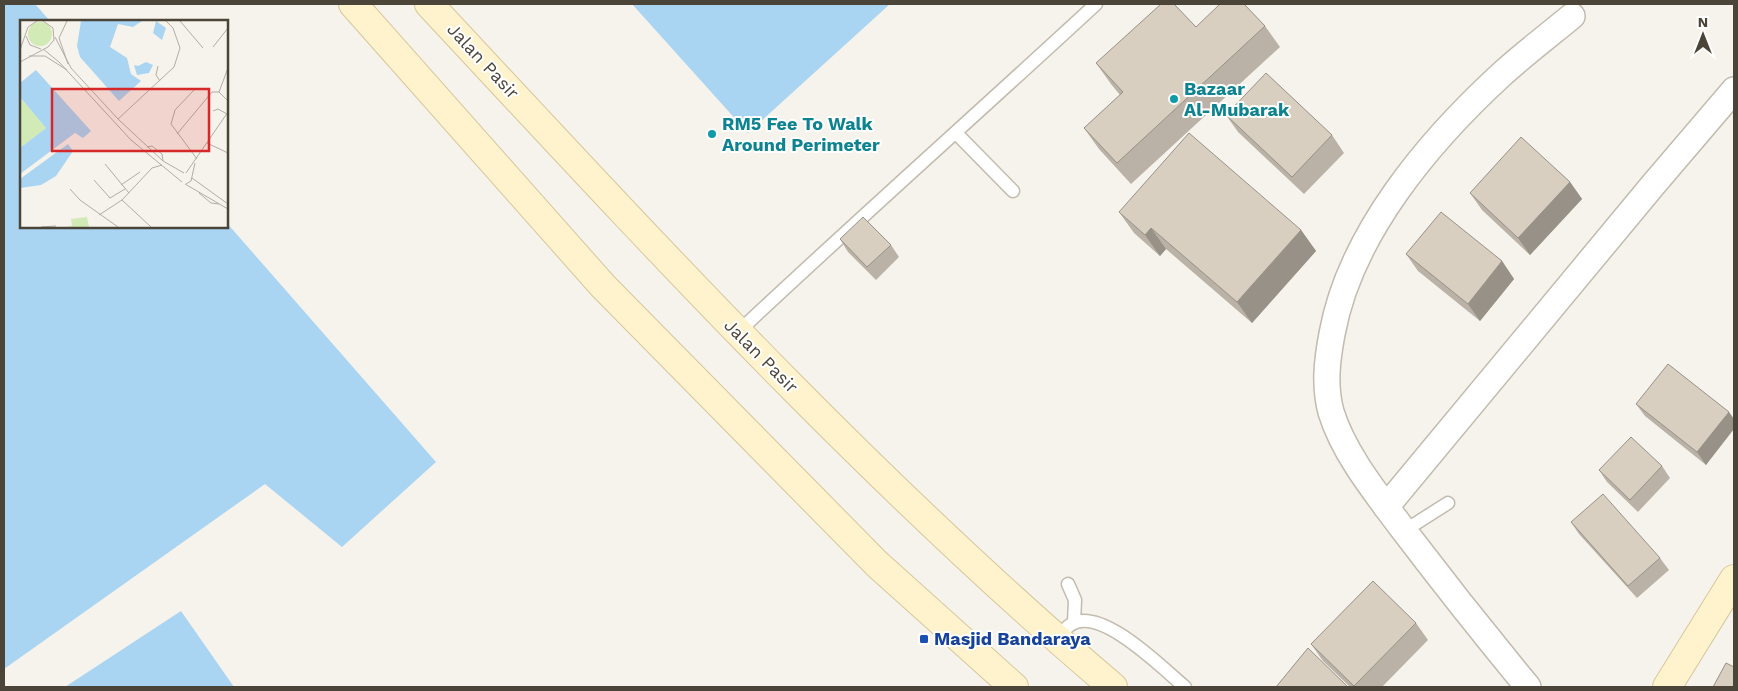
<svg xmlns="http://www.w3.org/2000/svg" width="1738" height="691" viewBox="0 0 1738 691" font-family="'Work Sans',sans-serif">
  <rect width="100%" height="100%" fill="#f6f3ec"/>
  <path fill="#a9d4f2" d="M 4,4 L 35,4 L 50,21 L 21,21 L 21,226 L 226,226 L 226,222 L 436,462 L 342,547 L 265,484 L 4,669 Z
    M 632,4 L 890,4 L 748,133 Z
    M 181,611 L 234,687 L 65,687 Z"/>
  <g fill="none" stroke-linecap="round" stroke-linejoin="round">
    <defs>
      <path id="lane" d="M 956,133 L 1013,191
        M 737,333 C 855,222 977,114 1096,4
        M 1404,531 L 1448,503
        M 1068,584 L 1075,600 L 1074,623
        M 1058,641 C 1061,636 1065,628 1070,625 C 1100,604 1163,669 1185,687"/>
      <path id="street" d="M 1386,507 L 1653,185 L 1734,90
        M 1528,687 C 1485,635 1443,582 1402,528 C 1376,493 1344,454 1331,412 C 1324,386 1327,360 1332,334 C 1350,234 1429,141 1502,74 C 1524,54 1549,35 1572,16"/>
      <path id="secondary" d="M 353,4 L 603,286 L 877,564 L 1014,687
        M 429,4 C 649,240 867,478 1113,687
        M 1667,687 L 1734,579"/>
    </defs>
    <use href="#lane" stroke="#c2bbae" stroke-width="15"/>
    <use href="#street" stroke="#c2bbae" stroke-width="28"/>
    <use href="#secondary" stroke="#d6c79b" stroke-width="30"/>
    <use href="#lane" stroke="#fff" stroke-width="12"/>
    <use href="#street" stroke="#fff" stroke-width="25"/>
    <use href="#secondary" stroke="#fff3cd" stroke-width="28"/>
  </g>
  <path fill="#bab2a6" d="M 1265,26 L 1280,47 L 1131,184 L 1099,149 L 1084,128 L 1120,95 L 1111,84 L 1096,63 L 1196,27 Z
    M 1226,115 L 1332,135 L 1344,153 L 1304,194 L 1238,132 Z
    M 1570,182 L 1582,199 L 1530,255 L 1482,210 L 1470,193 Z
    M 1119,212 L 1301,230 L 1316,251 L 1252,323 L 1166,249 L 1160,256 L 1134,233 Z
    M 840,239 L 891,245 L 899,257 L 876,280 L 848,252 Z
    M 1406,254 L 1502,261 L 1514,279 L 1480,321 L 1418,271 Z
    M 1636,404 L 1734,419 L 1706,465 L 1645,416 Z
    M 1662,466 L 1670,478 L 1638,512 L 1607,482 L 1599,470 Z
    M 1571,522 L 1660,558 L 1669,570 L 1637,598 L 1579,534 Z
    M 1416,623 L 1428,640 L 1382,687 L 1350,687 L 1323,661 L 1311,644 Z"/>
  <path fill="#979187" d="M 1570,182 L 1582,199 L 1530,255 L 1518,238 Z
    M 1151,228 L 1166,249 L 1160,256 L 1145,235 Z
    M 1301,230 L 1316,251 L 1252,323 L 1237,302 Z
    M 1502,261 L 1514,279 L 1480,321 L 1468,304 Z
    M 1729,412 L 1734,419 L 1734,429 L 1706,465 L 1697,452 Z"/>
  <path fill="#d8cfc1" stroke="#979187" d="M 1161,4 L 1174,4 L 1196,27 L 1220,4 L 1244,4 L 1265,26 L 1117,163 L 1084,128 L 1123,92 L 1096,63 Z
    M 1266,73 L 1332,135 L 1292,177 L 1226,115 Z
    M 1189,133 L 1301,230 L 1237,302 L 1151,228 L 1145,235 L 1119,212 Z
    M 1521,137 L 1570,182 L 1518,238 L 1470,193 Z
    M 1441,212 L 1502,261 L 1468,304 L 1406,254 Z
    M 863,217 L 891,245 L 867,267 L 840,239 Z
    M 1668,364 L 1729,412 L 1697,452 L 1636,404 Z
    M 1631,437 L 1662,466 L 1630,500 L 1599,470 Z
    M 1603,494 L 1660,558 L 1628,586 L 1571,522 Z
    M 1373,581 L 1416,623 L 1354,686 L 1311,644 Z
    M 1308,648 L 1348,687 L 1276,687 Z
    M 1726,663 L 1734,667 L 1734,687 L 1713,687 Z"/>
  <g fill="#0f9aa8" stroke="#fff" stroke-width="2">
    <circle cx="1174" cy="99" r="5"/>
    <circle cx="712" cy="134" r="5"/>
  </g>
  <rect fill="#1a4fb4" stroke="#fff" stroke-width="2" x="919" y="634" width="10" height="10" rx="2.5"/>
  <g text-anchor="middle" stroke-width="4" stroke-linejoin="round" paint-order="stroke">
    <g font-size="18" fill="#4b4439" stroke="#fff">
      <text transform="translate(483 61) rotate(47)" y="6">Jalan Pasir</text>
      <text transform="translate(761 356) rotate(45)" y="6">Jalan Pasir</text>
    </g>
    <g font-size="18" font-weight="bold" fill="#0d838f" stroke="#fff" text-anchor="start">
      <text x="1184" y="95">Bazaar<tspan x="1184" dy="21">Al-Mubarak</tspan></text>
      <text x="722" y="130">RM5 Fee To Walk<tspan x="722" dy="21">Around Perimeter</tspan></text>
    </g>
    <g font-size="18" font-weight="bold" fill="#164399" stroke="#fff" text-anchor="start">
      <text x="934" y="645">Masjid Bandaraya</text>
    </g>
  </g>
  <g transform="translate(20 20)">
    <rect width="208" height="208" fill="#f6f3ec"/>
    <path d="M8 14a12 12 0 1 1 24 0a12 12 0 1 1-24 0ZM 0,77 L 26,108 L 0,128 ZM 67,197 L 69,207 L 46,207 L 52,206 L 51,199 Z" fill="#d2eab5"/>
    <path d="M 61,1 L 122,1 L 113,7 L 98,4 L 90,27 L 107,38 L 111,54 L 121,61 L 99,81 L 60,37 L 57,26 ZM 136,1 L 146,8 L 142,20 L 133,13 ZM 126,42 L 133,45 L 129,53 L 117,55 L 114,45 L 118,46 ZM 16,50 L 71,111 L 63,118 L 55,113 L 0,154 L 0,128 L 26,108 L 0,77 L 0,63 ZM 48,124 L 53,131 L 36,156 L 21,165 L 0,168 L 0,159 Z" fill="#a9d4f2"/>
    <path fill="none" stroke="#b2ada4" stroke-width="1" d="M 47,1 L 39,18 L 48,44M 160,1 L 183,28M 6,16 L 10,25 L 21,29M 35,17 L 51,48 L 98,99 L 143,141 L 164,153M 193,27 L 208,8M 23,29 L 39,42 L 111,120 L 162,162M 0,30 L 8,7 L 17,1M 9,36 L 25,36 L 47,50M 0,42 L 28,27 L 34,20 L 33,8 L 23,1M 138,46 L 136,55 L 140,61M 208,48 L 199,72 L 208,81M 174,70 L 155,90 L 151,104 L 177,139M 193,91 L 198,89 L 207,94M 98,99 L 154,47 L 160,28 L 153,8 L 146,1M 157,114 L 192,72 L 199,72M 187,123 L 208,133M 127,127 L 132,126 L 142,134 L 143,141M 85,144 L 109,173M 166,153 L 208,92M 172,158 L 208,184M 74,160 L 90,178 L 105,169M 165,164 L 208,189M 166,164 L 171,161 L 175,143M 101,165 L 120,152M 50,169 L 60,180 L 98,207M 179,173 L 191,183 L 199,184M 102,180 L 131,207M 79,195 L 102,180 L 132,148 L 142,145M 21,207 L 36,206"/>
    <path fill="#d62828" fill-opacity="0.15" stroke="#d62828" stroke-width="2.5" d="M 32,69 L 189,69 L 189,131 L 32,131 Z"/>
    <rect width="208" height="208" fill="none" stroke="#4b4439" stroke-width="2.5"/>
  </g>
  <rect width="1738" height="691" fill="none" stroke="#4b4439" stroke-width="10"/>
  <g transform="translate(1703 35)" stroke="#ffffff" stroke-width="4" paint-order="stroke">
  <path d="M0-4L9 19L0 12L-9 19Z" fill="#4b4439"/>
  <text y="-8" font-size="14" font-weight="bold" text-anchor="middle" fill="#4b4439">N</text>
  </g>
</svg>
